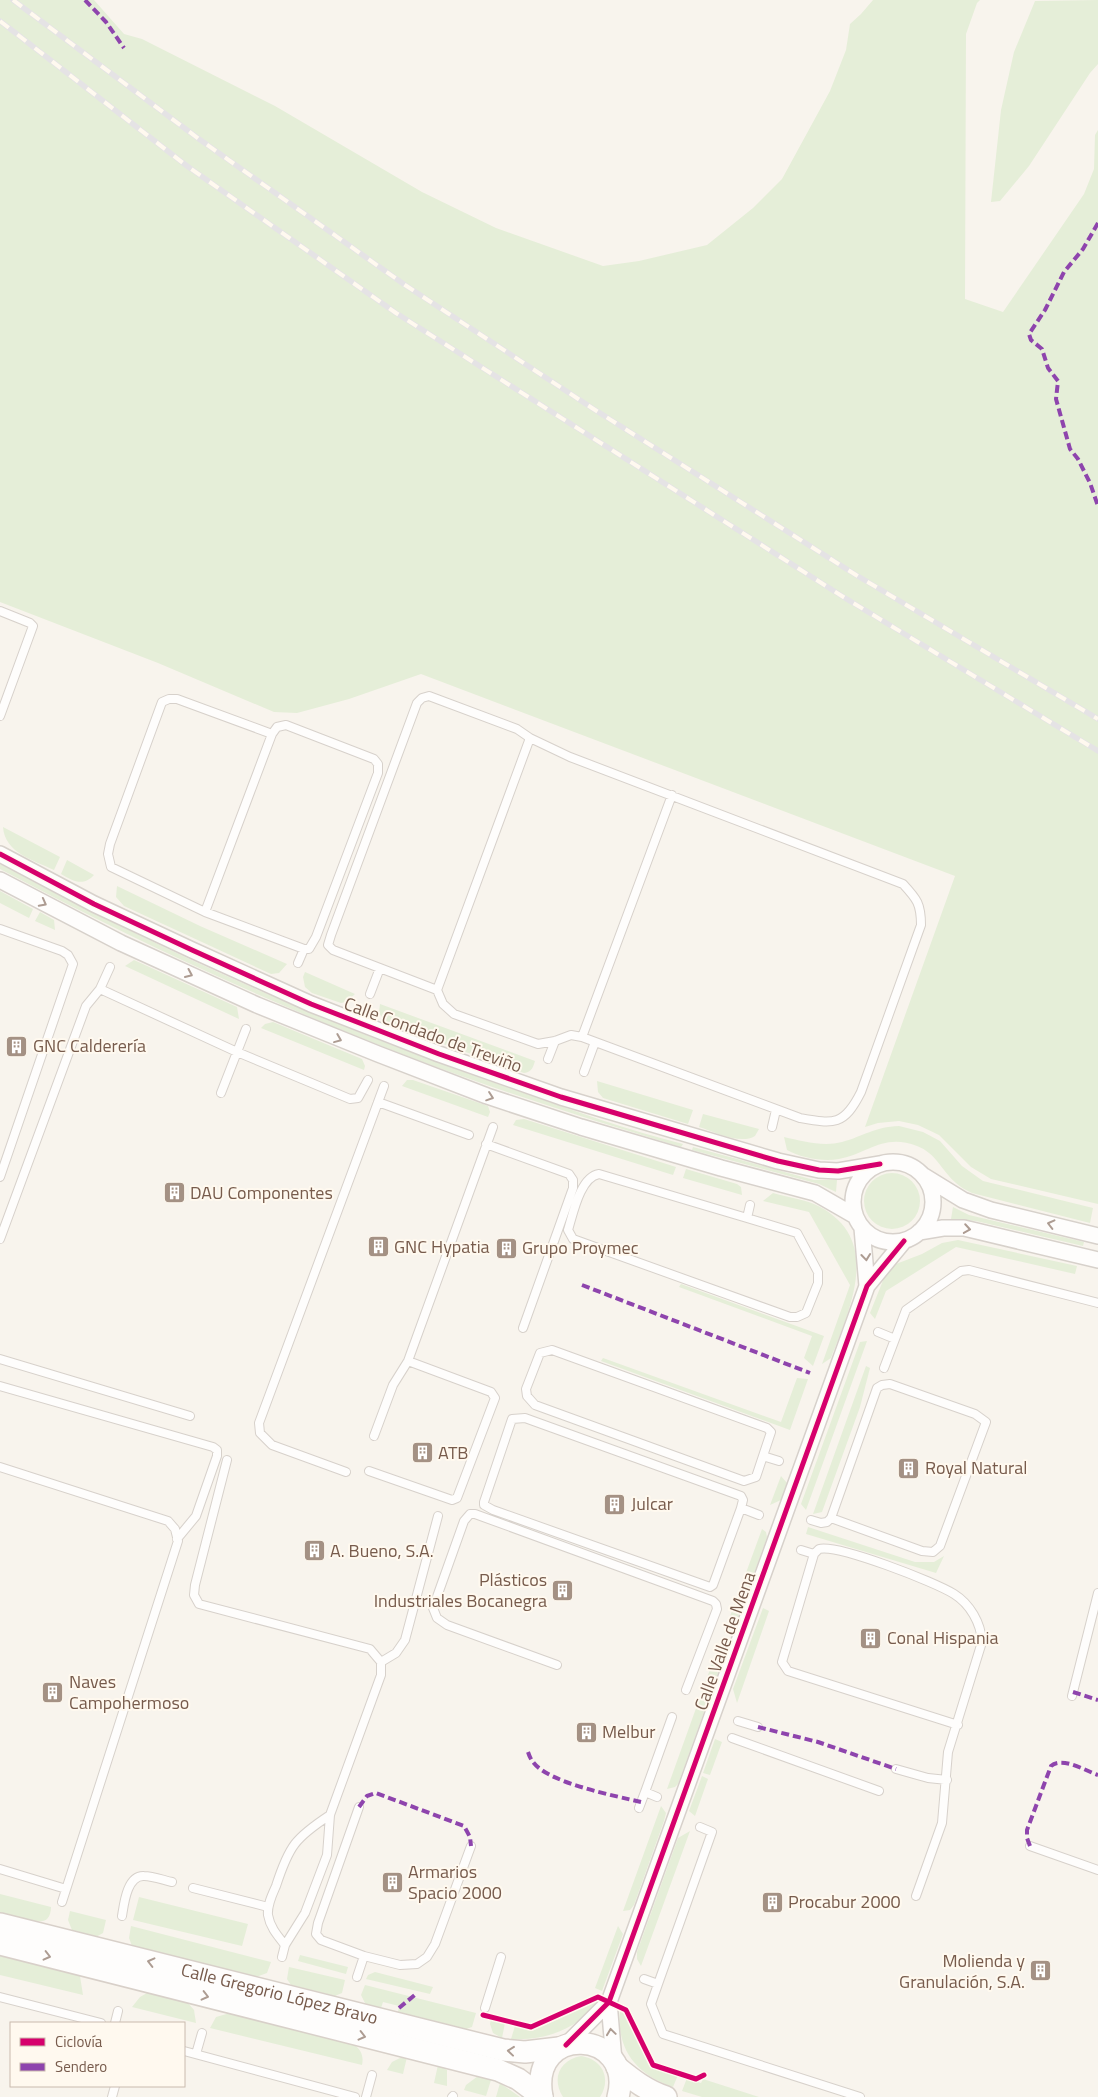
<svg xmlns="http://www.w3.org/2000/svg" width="1098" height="2097" viewBox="0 0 1098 2097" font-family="'Titillium Web',sans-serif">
  <rect width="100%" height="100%" fill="#f8f4ed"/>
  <path fill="#e5eed8" d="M 0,0 L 94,0 L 124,34 L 142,39 L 275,106 L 422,192 L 496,228 L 603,266 L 639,261 L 707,245 L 753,208 L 782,179 L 830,91 L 846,50 L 850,24 L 861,14 L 873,0 L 980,0 L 977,3 L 966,34 L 965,299 L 1003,312 L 1084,194 L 1094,169 L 1095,135 L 1098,130 L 1098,1204 L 991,1179 L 971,1167 L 939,1135 L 918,1125 L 899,1121 L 878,1123 L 865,1127 L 955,876 L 421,674 L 349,699 L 297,713 L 274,712 L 158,663 L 0,602 Z
    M 1098,0 L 1098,64 L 1090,73 L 1029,166 L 1000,201 L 991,202 L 1001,110 L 1014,52 L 1035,1 Z
    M 3,827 L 60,857 L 54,870 C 33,860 5,853 3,827 Z
    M 67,860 L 94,875 C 83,887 73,881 61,874 Z
    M 0,864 C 167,954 341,1031 521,1092 C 574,1111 628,1130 683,1144 L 681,1147 C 595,1121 508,1094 423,1062 C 278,1007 137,942 0,869 Z
    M 117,886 L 200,926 L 287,964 L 279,973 L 271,974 L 124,906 L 116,897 Z
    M 0,891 L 33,909 L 29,918 L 0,903 Z
    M 40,912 L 54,920 L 55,930 L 35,921 Z
    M 134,960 L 237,1007 L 239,1019 L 125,966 Z
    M 305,972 L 355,994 L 346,1002 L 341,1003 L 312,993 L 305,987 L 303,977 Z
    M 380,1004 L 535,1061 C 533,1067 532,1072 524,1073 L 410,1032 L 383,1020 L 379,1012 Z
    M 273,1022 L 362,1059 L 365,1066 L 364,1070 L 261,1028 L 265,1024 Z
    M 407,1080 L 413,1080 L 488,1106 L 490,1112 L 488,1117 L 402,1086 Z
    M 597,1081 L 693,1110 L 688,1124 L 603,1098 L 598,1092 Z
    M 703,1114 L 759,1129 L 755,1136 C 740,1145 715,1132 699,1127 Z
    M 524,1119 L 676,1167 L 673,1175 L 513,1125 L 516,1120 Z
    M 899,1126 L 923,1132 L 940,1141 L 962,1166 L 983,1181 L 1093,1208 L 1090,1223 L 972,1193 C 966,1190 960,1187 956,1183 C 941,1170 936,1153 917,1146 C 884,1133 869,1153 839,1159 C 823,1162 802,1158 787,1150 L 784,1137 C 802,1141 823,1147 842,1142 C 864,1136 874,1127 899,1126 Z
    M 693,1147 L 814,1180 L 837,1180 L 836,1192 L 819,1184 L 692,1150 Z
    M 686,1169 L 737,1184 L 741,1187 L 742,1195 L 683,1178 Z
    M864 1201a28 28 0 1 1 56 0a28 28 0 1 1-56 0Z
    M 773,1193 C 787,1197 802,1199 814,1204 C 884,1236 851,1306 831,1358 L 822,1364 L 850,1285 L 809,1212 L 763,1201 Z
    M 953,1207 L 969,1215 L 1084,1242 L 1083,1246 L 976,1221 L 951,1219 Z
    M 958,1240 L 1077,1266 L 1075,1274 L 956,1247 L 886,1291 L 875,1319 L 870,1313 L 884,1278 L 896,1264 L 922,1254 L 942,1243 Z
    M 681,1284 L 824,1336 L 813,1366 L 804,1358 L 812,1336 L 679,1287 Z
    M 867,1341 L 806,1510 L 801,1504 L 860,1342 Z
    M 603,1358 L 781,1422 L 797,1378 L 808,1379 L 790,1430 L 601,1361 Z
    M 866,1366 L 870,1368 L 860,1407 L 822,1512 L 813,1514 Z
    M 781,1476 L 787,1483 L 781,1500 L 770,1505 Z
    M 808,1527 L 915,1562 L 934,1562 L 944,1556 L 936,1573 L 806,1534 Z
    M 762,1529 L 766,1532 L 767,1537 L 734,1629 L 724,1633 Z
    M 763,1608 L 769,1611 L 737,1703 L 733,1689 Z
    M 713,1661 L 718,1673 L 678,1784 L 675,1787 L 667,1789 Z
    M 715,1739 L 722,1742 L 710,1775 L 703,1773 Z
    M 702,1776 L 708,1779 L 695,1816 L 689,1811 Z
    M 661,1806 L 666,1813 L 664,1821 L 634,1905 L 630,1910 L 623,1911 Z
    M 690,1831 L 641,1966 L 637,1959 L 637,1952 L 678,1838 Z
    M 0,1894 L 51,1907 C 51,1911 50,1916 47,1919 C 41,1926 10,1915 0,1913 Z
    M 139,1897 L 248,1924 L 242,1946 L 133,1920 Z
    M 70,1911 L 106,1920 L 103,1933 L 96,1937 L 72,1930 L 68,1920 Z
    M 131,1926 L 271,1962 L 267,1973 L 256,1977 L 132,1946 L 129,1938 Z
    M 618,1926 L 623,1934 L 602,1991 L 595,1988 Z
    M 300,1955 L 348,1967 L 346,1974 L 298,1961 Z
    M 0,1956 L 80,1976 L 83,1995 L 0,1975 Z
    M 289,1967 L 345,1980 L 342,1993 L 335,1996 L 291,1985 L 287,1979 Z
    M 375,1972 L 433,1987 L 430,1994 L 366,1979 L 368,1975 Z
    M 365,1985 L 476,2013 L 472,2027 L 466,2029 L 398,2012 L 399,2006 L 383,2002 L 381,2008 L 366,2005 L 361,1995 Z
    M 147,1993 L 188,2003 L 194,2010 L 196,2023 L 132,2007 L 140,1997 Z
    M 599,2000 C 580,2029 544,2041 511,2039 L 515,2026 L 532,2031 Z
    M 620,2009 L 625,2013 L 650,2066 L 678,2075 L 673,2087 C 636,2074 616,2050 620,2009 Z
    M 230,2013 L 353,2044 C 361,2049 364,2056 362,2065 L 210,2028 L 216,2017 Z
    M 491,2019 L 505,2023 L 502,2038 L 493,2033 L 490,2024 Z
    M 581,2056 C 602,2059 612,2078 600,2097 L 563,2097 C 551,2078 560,2060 581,2056 Z
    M 402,2057 L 407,2057 L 403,2074 L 387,2070 L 392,2062 Z
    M 438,2065 L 447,2070 L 447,2086 L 434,2083 Z
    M 478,2076 L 491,2080 L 486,2096 L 464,2090 L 466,2085 Z
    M 687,2078 L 701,2083 L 703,2079 L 759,2097 L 702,2097 L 682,2091 Z
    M 500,2083 L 520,2097 L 496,2097 Z"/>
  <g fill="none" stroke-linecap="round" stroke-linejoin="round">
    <defs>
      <path id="lane" d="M 0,611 L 30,623 L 33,626 L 0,716
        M 286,725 L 374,759 L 378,764 L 378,773 L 316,937 L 309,949 L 304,949 L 205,912 L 272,734 L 277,727 Z
        M 205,912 L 111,867 L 108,854 L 110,844 L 162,702 L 169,699 L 177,699 L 272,734
        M 0,929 L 62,951 L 68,955 L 73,964 L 0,1177
        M 298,963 L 304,949
        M 110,967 L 100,989 L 237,1052 L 350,1099 L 358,1098 L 368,1080
        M 437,990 L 333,950 L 328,945 L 331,935 L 417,703 L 422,698 L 429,696 L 517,729 L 530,738
        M 370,994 L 380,968
        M 582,1037 L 571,1035 L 555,1041 L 538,1044 L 454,1014 L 443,1004 L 437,990 L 530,738 L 570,757 L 903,884 C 917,899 921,904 921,925 L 861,1092 C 844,1126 834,1124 800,1118 L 582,1037 L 672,795
        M 548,1059 L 555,1041
        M 584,1072 L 595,1042
        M 221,1093 L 246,1029
        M 378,1102 L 469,1135
        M 772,1127 L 776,1110
        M 486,1144 L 569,1174 L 573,1180 L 573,1188 L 523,1328
        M 747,1218 L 797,1233 L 818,1272 L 818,1283 L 806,1313 L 797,1317 L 790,1317 L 573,1239 L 568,1230 C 573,1214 580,1177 599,1174 L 747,1218 L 750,1205
        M 0,1239 L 86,1006 L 100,989
        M 878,1332 L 895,1339 L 906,1310 L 961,1271 L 969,1270 L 1098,1303
        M 0,1359 L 190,1416
        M 884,1368 L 895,1339
        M 0,1386 L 213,1447 L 217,1450 L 217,1456 L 196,1516 L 177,1539
        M 374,1436 L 393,1385 L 408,1361
        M 763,1456 L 756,1477 L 744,1481 L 535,1405 L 527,1396 L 526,1389 L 540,1353 L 552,1350 L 767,1428 L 771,1432 L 763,1456 L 779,1461
        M 227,1460 L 195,1585 L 194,1595 L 199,1604 L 370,1649 L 381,1662 L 381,1675 L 330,1815 L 327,1855 L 305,1913 L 285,1945 L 282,1957
        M 0,1467 L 168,1521 L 175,1529 L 178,1541 L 62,1902
        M 369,1471 L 452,1500 L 457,1498 L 495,1398 L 491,1392 L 408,1361 L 493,1127
        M 346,1472 L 272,1445 L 260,1433 L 259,1423 L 384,1086
        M 741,1508 L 713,1585 L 710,1587 L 493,1510 L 484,1505 L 484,1502 L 512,1419 L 525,1418 L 741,1496 L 743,1500 L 741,1508 L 759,1515
        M 811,1520 L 821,1523 L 827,1522 L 831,1518 L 877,1388 L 882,1385 L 890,1384 L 975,1414 L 986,1422 L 940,1546 L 933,1552 L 922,1551 L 831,1518
        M 801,1550 L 814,1554
        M 381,1662 L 396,1653 L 405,1640 L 438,1516
        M 557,1665 L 447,1625 L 437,1618 L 433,1608 L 464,1521 L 470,1514 L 475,1514 L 713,1601 L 716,1604 L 717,1609 L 686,1690
        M 1072,1696 L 1098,1593
        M 738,1721 L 758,1727
        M 732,1738 L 879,1791
        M 896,1769 L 928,1778 L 947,1780
        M 657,1797 L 645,1792 L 672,1717
        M 359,1807 L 318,1923 L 316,1934 L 321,1940 L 364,1956 L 400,1965 L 417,1964 L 427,1957 L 435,1944 L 471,1846
        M 639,1808 L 645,1792
        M 1030,1846 L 1098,1870
        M 0,1869 L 66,1889
        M 193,1888 L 268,1907
        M 916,1896 L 942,1823 L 948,1752 L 982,1642 C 981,1623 970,1604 954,1594 C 935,1582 838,1544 819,1549 L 814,1554 L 782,1662 L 788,1671 L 958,1725
        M 122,1916 C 124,1904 127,1875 144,1876 C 153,1876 163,1880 172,1882
        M 285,1945 C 277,1935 270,1927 268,1915 C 267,1905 272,1895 276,1886 C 289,1846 295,1838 330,1815
        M 357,1977 L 364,1956
        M 644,1979 L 658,1984 L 712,1832 L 700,1827
        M 658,1984 L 651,2004 L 663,2034 L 860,2097
        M 0,1997 L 101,2023
        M 485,2008 L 501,1957
        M 115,2023 L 118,2011
        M 184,2051 L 355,2097
        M 196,2054 L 202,2033
        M 112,2097 L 115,2086
        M 366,2097 L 372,2075
        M 452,2097 L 453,2096"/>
      <path id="street" d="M 0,854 L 94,904 L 192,950 L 311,1004 L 439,1054 L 561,1097 L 778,1161 L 819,1170 L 838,1171 L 880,1164
        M 0,880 L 121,943 L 257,1005 L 378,1054 L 487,1096 L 581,1127 L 721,1168 L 815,1193 L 855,1216
        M853 1202a40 40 0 1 1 80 0a40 40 0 1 1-80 0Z
        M 924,1176 L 963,1200 L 991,1210 L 1098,1236
        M 862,1228 L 867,1286
        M 919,1232 L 943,1228 L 964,1228 L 1098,1260
        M 609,2002 L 614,2061
        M 566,2045 L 609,2002 L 867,1286 L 904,1241"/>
      <g id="secondary">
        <path id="s1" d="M 0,1924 L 503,2050 L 525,2052 L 559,2048"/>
        <path d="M 0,1944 L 498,2070 L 518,2079 L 542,2097"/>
        <path d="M 617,2067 C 633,2080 647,2091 666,2097"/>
        <path d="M 542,2097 C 528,2022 636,2029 618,2097"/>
      </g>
    </defs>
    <use href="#lane" stroke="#d7d1cb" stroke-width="10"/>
    <use href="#street" stroke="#d7d1cb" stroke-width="18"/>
    <use href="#secondary" stroke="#d8d0c9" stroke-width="24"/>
    <use href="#lane" stroke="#fefdfc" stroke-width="8"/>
    <use href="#street" stroke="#fefdfc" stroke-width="15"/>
    <use href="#secondary" stroke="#fefdfc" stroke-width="21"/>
    <defs>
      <path id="rail" d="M 13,0 L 199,139 L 405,285 L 592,408 L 856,575 L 1098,719
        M 0,21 L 187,166 L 396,313 L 845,598 L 1098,751"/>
    </defs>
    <use href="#rail" stroke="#e5e3e5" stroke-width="5.5"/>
    <use href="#rail" stroke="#fff9ef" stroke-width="4" stroke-dasharray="11" stroke-linecap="butt"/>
    <path stroke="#8e44ad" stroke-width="4" stroke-dasharray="8 4" stroke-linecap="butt" d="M 85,0 L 106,22 L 124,48
      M 1098,223 L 1083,249 L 1064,272 L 1045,310 L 1029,334 L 1031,340 L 1042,349 L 1048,368 L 1058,381 L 1056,399 L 1070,449 L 1078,459 L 1090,483 L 1098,506
      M 582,1285 L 810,1373
      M 1073,1692 L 1098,1700
      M 758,1727 L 818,1742 L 896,1769
      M 528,1752 C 529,1755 531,1760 533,1762 C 548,1783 616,1796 641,1802
      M 359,1807 L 367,1796 L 376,1793 L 464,1826 L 470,1837 L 471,1846
      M 1030,1846 L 1027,1838 L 1027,1830 L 1051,1766 C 1062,1756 1086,1771 1098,1775
      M 399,2008 L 416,1994"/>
    <defs>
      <path id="cycleway" d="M 0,854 L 94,904 L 192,950 L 311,1004 L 439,1054 L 561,1097 L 778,1161 L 819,1170 L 838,1171 L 880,1164
        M 483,2015 L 531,2027 L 598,1997 L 626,2010 L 653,2065 L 696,2079 L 704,2075
        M 566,2045 L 609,2002 L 867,1286 L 904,1241"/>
    </defs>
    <use href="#cycleway" stroke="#fff9ef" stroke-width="8"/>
    <use href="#cycleway" stroke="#d6006c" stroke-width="5"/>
  </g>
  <defs><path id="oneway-chevron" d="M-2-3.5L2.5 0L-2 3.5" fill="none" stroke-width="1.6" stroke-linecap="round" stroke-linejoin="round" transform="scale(1.25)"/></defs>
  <g stroke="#ad9c92">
    <use href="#oneway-chevron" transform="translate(43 903) rotate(28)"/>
    <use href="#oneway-chevron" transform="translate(189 974) rotate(24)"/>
    <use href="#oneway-chevron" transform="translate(338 1039) rotate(22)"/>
    <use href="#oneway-chevron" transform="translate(490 1097) rotate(19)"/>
    <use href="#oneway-chevron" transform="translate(1051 1224) rotate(-166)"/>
    <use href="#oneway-chevron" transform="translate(967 1229) rotate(9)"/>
    <use href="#oneway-chevron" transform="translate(866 1257) rotate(84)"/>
    <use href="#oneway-chevron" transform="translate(47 1956) rotate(14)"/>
    <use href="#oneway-chevron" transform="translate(151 1962) rotate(-166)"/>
    <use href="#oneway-chevron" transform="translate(205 1996) rotate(14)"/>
    <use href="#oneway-chevron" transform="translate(611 2032) rotate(-98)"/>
    <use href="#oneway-chevron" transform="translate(362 2036) rotate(14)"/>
    <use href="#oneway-chevron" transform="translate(511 2051) rotate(-174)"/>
  </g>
  <defs>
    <symbol id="building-square" viewBox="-11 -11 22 22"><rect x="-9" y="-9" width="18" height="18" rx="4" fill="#a49184" stroke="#fff9ef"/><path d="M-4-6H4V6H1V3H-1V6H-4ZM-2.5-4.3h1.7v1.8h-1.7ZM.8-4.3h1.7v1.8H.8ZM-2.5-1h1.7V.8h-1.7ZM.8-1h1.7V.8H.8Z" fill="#fff"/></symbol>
  </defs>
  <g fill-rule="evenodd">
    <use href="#building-square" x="4" y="1034" width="25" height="25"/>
    <use href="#building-square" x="162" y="1180" width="25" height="25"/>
    <use href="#building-square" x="366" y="1234" width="25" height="25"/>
    <use href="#building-square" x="494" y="1236" width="25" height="25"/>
    <use href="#building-square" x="410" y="1440" width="25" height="25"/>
    <use href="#building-square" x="896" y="1456" width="25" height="25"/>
    <use href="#building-square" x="602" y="1492" width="25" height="25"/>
    <use href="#building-square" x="302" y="1538" width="25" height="25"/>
    <use href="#building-square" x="550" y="1578" width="25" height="25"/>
    <use href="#building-square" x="858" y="1626" width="25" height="25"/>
    <use href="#building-square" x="40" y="1680" width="25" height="25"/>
    <use href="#building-square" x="574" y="1720" width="25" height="25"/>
    <use href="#building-square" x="380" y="1870" width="25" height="25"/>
    <use href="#building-square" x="760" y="1890" width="25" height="25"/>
    <use href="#building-square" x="1028" y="1958" width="25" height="25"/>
  </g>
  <g text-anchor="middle" stroke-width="4" stroke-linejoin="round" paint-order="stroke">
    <g font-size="18" fill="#775b4c" stroke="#fff9ef">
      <text transform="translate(433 1035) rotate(20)" y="6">Calle Condado de Treviño</text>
      <text transform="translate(725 1641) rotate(-70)" y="6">Calle Valle de Mena</text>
      <text dy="6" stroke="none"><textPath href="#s1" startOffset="288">Calle Gregorio López Bravo</textPath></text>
    </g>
    <g font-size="18" fill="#775b4c" stroke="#fff9ef" text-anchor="start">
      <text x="33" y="1052">GNC Calderería</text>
      <text x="190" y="1199">DAU Componentes</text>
      <text x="394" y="1253">GNC Hypatia</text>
      <text x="522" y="1254">Grupo Proymec</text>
      <text x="438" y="1459">ATB</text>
      <text x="925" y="1474">Royal Natural</text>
      <text x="631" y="1510">Julcar</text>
      <text x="330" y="1557">A. Bueno, S.A.</text>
      <text x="547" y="1586" text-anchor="end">Plásticos<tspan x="547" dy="21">Industriales Bocanegra</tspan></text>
      <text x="887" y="1644">Conal Hispania</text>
      <text x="69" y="1688">Naves<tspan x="69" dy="21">Campohermoso</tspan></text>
      <text x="602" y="1738">Melbur</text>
      <text x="408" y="1878">Armarios<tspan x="408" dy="21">Spacio 2000</tspan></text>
      <text x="788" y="1908">Procabur 2000</text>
      <text x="1025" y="1967" text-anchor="end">Molienda y<tspan x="1025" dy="21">Granulación, S.A.</tspan></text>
    </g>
  </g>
  <rect x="10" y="2022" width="175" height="65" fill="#fff9ef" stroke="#c9baae"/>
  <rect x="20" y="2038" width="25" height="8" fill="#d6006c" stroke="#c9baae"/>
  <text x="55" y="2047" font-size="15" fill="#775b4c">Ciclovía</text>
  <rect x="20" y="2063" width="25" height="8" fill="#8e44ad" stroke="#c9baae"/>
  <text x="55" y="2072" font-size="15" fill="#775b4c">Sendero</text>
</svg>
